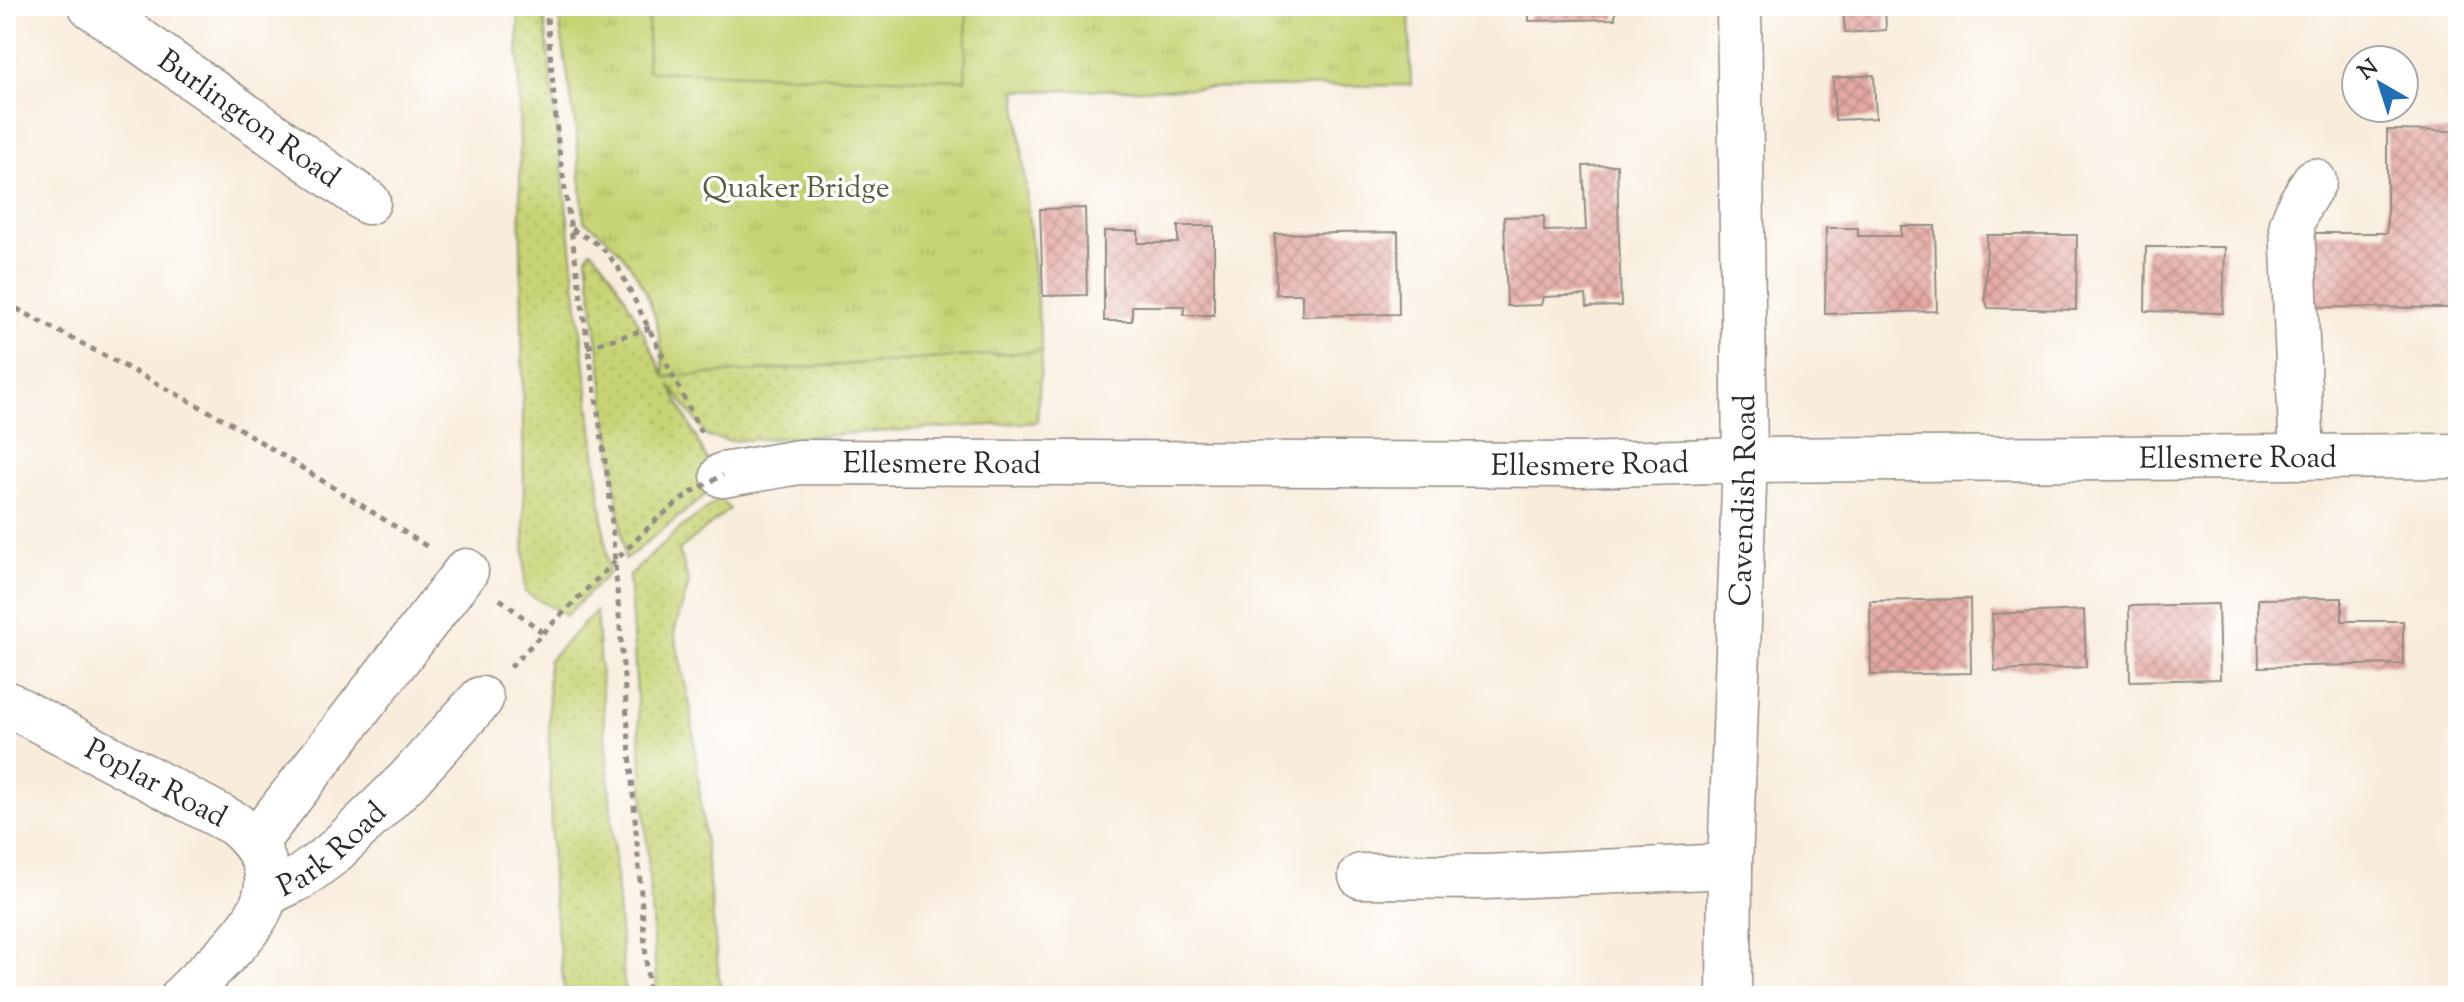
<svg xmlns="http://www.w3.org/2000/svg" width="2464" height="1002" viewBox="0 0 2464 1002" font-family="'Sorts Mill Goudy',serif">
  <defs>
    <pattern id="grass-dots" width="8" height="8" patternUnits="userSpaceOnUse" patternTransform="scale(2)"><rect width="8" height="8" fill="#c7d475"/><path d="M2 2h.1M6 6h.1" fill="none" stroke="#abb665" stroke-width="1.8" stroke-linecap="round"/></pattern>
    <pattern id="park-tufts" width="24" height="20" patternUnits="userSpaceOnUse" patternTransform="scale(2)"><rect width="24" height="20" fill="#c7d475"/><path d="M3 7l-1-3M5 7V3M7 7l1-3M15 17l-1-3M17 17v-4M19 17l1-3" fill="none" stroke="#abb665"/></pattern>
    <pattern id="building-cross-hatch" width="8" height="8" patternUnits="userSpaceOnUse" patternTransform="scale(2)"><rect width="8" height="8" fill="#e5a9a3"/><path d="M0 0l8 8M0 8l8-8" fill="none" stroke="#ba8a85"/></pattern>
  </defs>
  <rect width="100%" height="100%" fill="#fff"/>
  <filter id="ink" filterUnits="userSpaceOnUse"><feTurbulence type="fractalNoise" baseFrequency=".0125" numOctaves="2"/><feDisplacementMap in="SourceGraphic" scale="16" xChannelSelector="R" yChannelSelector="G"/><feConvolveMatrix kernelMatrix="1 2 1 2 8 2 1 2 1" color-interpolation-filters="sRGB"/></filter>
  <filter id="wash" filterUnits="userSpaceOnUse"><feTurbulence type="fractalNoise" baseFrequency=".006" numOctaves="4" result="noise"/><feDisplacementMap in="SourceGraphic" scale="32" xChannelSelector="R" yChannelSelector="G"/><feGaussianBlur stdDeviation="1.8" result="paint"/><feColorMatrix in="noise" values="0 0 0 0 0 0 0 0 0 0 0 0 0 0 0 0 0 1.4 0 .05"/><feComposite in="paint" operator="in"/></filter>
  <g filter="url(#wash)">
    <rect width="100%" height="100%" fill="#f8ecdb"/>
    <path fill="url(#grass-dots)" stroke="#798050" stroke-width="2" d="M 518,6 L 543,6 L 609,573 L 566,616 L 525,592 Z
      M 591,250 C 615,268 650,347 665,377 L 1042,351 L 1037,422 L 731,441 L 708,437 L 670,385 L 719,484 L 625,560 L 587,257 Z
      M 719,499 L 730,509 L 679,550 L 689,583 L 674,632 L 691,710 L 721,996 L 657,996 L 629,576 L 677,531 Z
      M 596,611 L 625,996 L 565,996 L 552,885 L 548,661 Z"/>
    <path fill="url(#park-tufts)" stroke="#798050" stroke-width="2" d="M 557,6 L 1409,6 L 1411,85 L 1016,91 L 1042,351 L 665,377 C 662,359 661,339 656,321 C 646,281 619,242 584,221 L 576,130 Z"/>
    <path fill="#c7d475" stroke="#798050" stroke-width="2" d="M 649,6 L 967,6 L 965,80 L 647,71 Z"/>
    <g id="blocks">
      <path fill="url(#building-cross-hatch)" d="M 1529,6 L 1615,6 L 1615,19 L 1529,21 Z
        M 1843,6 L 1885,6 L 1886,30 L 1845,33 Z
        M 1874,75 L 1876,118 L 1835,120 L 1833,78 Z
        M 2387,130 L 2453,131 L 2453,231 L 2458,231 L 2458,308 L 2307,307 L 2307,233 L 2387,233 Z
        M 1617,165 L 1621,306 L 1587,307 L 1586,295 L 1543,297 L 1541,305 L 1507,306 L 1504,217 L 1544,216 L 1544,231 L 1586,230 L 1583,166 Z
        M 1085,208 L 1087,295 L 1043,296 L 1040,209 Z
        M 1178,226 L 1214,226 L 1214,315 L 1184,315 L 1184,306 L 1132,306 L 1132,321 L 1104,321 L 1104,231 L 1138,231 L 1138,243 L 1178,243 Z
        M 1901,226 L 1935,226 L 1937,311 L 1825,314 L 1826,228 L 1858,228 L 1858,236 L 1901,236 Z
        M 1398,232 L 1399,314 L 1302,316 L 1302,294 L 1276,294 L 1275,234 Z
        M 1987,235 L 2077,235 L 2076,310 L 1988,308 L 1985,299 Z
        M 2146,247 L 2225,247 L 2223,313 L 2145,311 Z
        M 2342,598 L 2342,621 L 2403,621 L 2403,664 L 2259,667 L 2258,599 Z
        M 1970,599 L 1971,673 L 1871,675 L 1870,601 Z
        M 2218,604 L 2220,679 L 2130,681 L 2129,606 Z
        M 2084,610 L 2086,667 L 1995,671 L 1992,614 Z"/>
    </g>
  </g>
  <g filter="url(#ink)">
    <use href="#blocks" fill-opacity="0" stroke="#928c83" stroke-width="2"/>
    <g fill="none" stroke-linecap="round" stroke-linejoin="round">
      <defs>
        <g id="minor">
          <path id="s1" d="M 91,6 L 368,202"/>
          <path d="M 2302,457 L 2292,224 L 2300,204 L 2314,181"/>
          <path id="s2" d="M 723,475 L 799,462 L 1580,465 L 1745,460 L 2458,456"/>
          <path id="s3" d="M 6,703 L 235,824 C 313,890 231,947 183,996"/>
          <path d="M 255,843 L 466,571"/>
          <path d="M 1361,876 L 1486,877 L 1730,866"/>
          <path id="s4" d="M 266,894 L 301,877 L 332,854 L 408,780 L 481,699"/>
          <path id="s5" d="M 1729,996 L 1730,866 L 1745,460 L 1739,6"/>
        </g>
      </defs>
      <use href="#minor" stroke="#928c83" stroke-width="47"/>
      <path stroke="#928c83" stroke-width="5" stroke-dasharray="6 6" stroke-linecap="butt" d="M 546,6 L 558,142 L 609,487 L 649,996
        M 572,229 L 601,246 L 618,267 L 704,438
        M 6,303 L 229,422 L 431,549
        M 587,347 L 650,328
        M 500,599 L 543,633 L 508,670"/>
      <use href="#minor" stroke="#fff" stroke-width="44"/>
      <path stroke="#928c83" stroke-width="5" stroke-dasharray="6 6" stroke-linecap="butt" d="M 543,633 L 656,520 L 690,493 L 723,475"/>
    </g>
  </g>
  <g text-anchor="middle" stroke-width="7" stroke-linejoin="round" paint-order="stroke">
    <g font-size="30" fill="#2b2b2b" stroke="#fff">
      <text dy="10" stroke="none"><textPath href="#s1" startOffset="194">Burlington Road</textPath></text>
      <text dy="10" stroke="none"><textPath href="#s2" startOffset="1516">Ellesmere Road</textPath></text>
      <text dy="10" stroke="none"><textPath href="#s2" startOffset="220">Ellesmere Road</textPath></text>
      <text dy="10" stroke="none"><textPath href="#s2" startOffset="868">Ellesmere Road</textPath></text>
      <text dy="10" stroke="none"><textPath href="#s5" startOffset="496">Cavendish Road</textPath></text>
      <text dy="10" stroke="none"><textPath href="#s3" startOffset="170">Poplar Road</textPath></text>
      <text dy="10" stroke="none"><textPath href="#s4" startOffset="80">Park Road</textPath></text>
    </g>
    <g font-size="30" fill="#5a5e41" stroke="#fff">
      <text x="796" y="197">Quaker Bridge</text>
    </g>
  </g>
  <rect width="2464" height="1002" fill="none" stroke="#fff" stroke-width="32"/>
  <g transform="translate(2380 84) rotate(321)"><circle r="38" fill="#ffffff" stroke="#aaaaaa" stroke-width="2"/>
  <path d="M0-6L14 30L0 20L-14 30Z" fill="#1f6fb2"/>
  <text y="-12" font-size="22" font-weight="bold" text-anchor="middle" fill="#2b2b2b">N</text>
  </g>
</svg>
